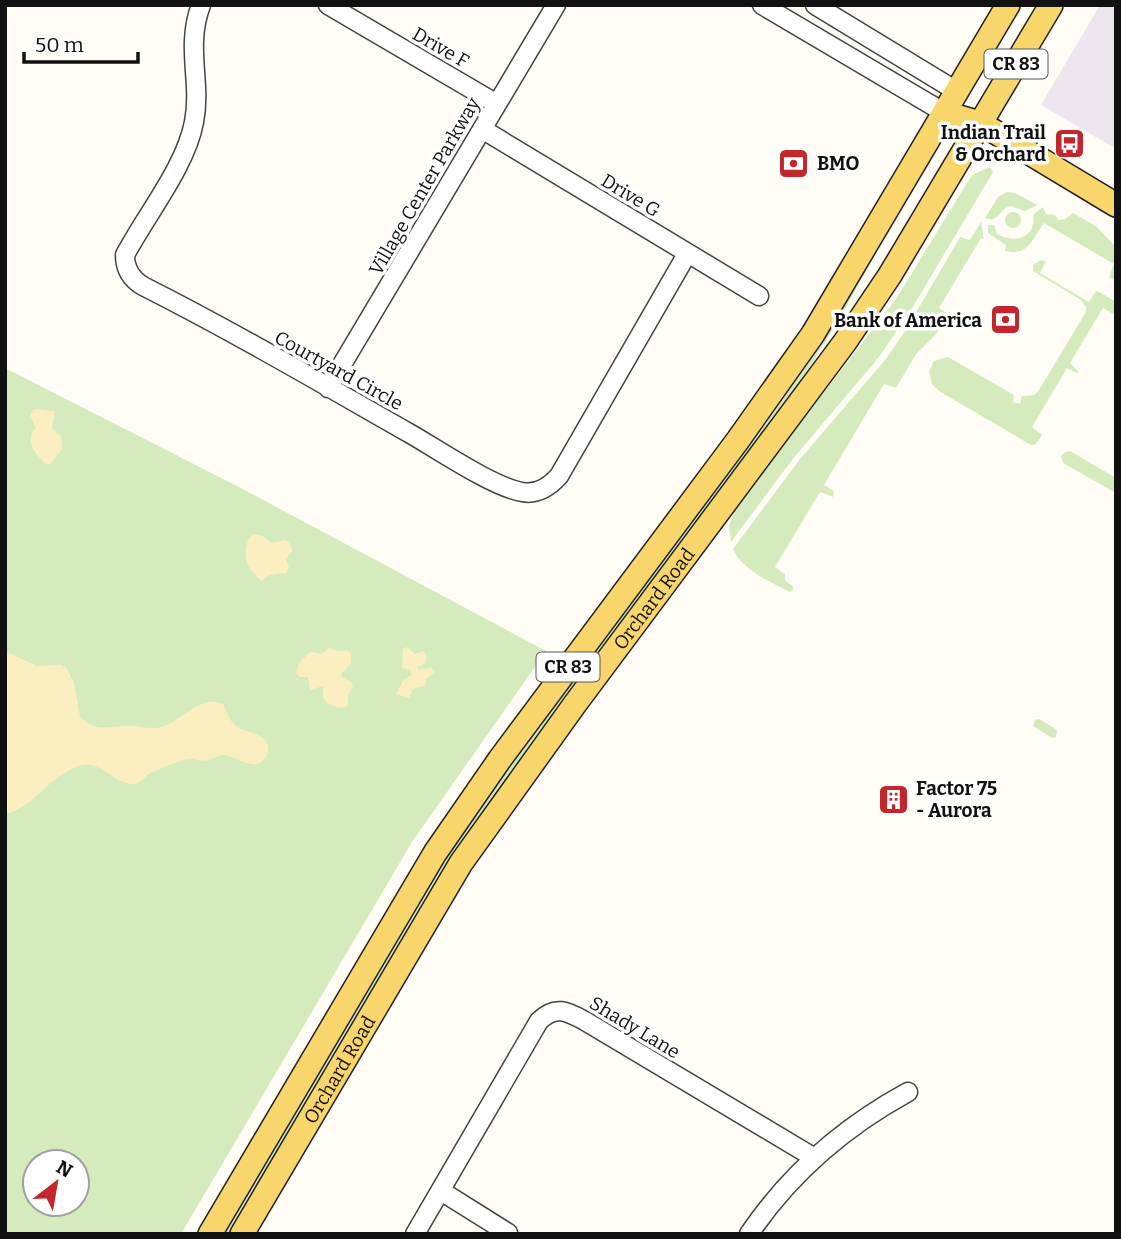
<svg xmlns="http://www.w3.org/2000/svg" width="1121" height="1239" viewBox="0 0 1121 1239" font-family="Bitter,serif">
  <rect width="100%" height="100%" fill="#fffdf5"/>
  <path fill="#eee6ef" d="M 1100,5 L 1116,5 L 1116,149 L 1041,105 Z"/>
  <path fill="#d5ebbd" fill-rule="evenodd" d="M 990,167 L 993,172 L 911,310 L 879,357 L 792,460 L 731,542 L 729,526 L 735,508 L 896,299 L 972,175 Z
    M 913,188 L 838,321 L 809,368 L 773,424 L 634,608 L 231,1234 L 221,1234 L 431,879 L 475,810 Z
    M 1007,192 L 1015,193 L 1037,205 L 1025,211 L 1010,206 C 998,210 999,223 985,218 L 998,197 Z
    M 1043,207 L 1046,214 L 1055,215 L 1058,220 L 1065,219 L 1073,213 L 1097,227 L 1116,247 L 1116,281 L 1109,277 L 1114,264 L 1044,223 C 1033,238 1028,257 1005,251 L 1006,245 L 988,233 L 988,225 L 994,225 L 997,234 C 1014,244 1037,238 1033,215 Z
    M1005 220a8 8 0 1 1 16 0a8 8 0 1 1-16 0Z
    M 981,222 L 984,239 L 981,238 L 939,308 L 950,315 L 949,317 L 937,333 L 916,354 L 896,388 L 884,384 L 824,485 L 834,491 L 833,497 L 820,492 L 775,567 L 785,574 L 785,580 L 793,587 L 793,590 L 790,592 C 769,581 743,571 733,549 L 800,459 L 886,359 L 907,328 L 960,237 L 970,240 Z
    M 1041,260 L 1046,261 L 1040,273 L 1089,302 L 1096,291 L 1099,292 L 1115,301 L 1116,311 L 1113,314 L 1103,308 L 1070,363 L 1079,372 L 1076,373 L 1067,368 L 1032,427 L 1042,435 L 1036,444 L 1031,445 L 939,391 L 932,384 L 929,371 L 934,361 L 948,357 L 1014,395 L 1013,402 L 1020,404 L 1022,396 L 1034,395 L 1039,390 L 1086,312 L 1086,307 L 1081,300 L 1033,271 L 1033,265 Z
    M 5,368 L 237,486 L 546,651 L 412,842 L 181,1234 L 5,1234 ZM 35,1162 L 77,1162 L 77,1204 L 35,1204 Z
    M 1070,451 L 1116,478 L 1116,493 L 1063,463 L 1061,456 L 1065,452 Z
    M 1039,719 L 1057,730 L 1056,737 L 1052,738 L 1033,726 L 1035,720 Z"/>
  <path fill="#fbeec1" d="M 37,409 L 55,411 L 52,429 L 61,436 L 62,449 L 50,464 L 46,464 C 36,455 23,439 36,428 L 30,415 L 33,410 Z
    M 254,534 L 263,536 L 271,543 L 286,540 L 290,544 L 292,551 L 286,560 L 289,566 L 286,573 L 270,575 L 261,581 C 251,569 244,567 246,550 C 247,542 247,539 254,534 Z
    M 407,647 L 415,654 L 424,651 L 427,656 L 425,663 L 417,667 L 418,670 L 431,667 L 435,672 L 426,679 L 425,686 L 413,689 L 409,698 L 396,694 L 404,679 L 412,675 L 410,670 L 402,668 L 403,649 Z
    M 329,648 L 337,651 L 347,650 L 351,654 L 351,663 L 341,674 L 343,678 L 351,682 L 353,687 L 348,695 L 348,706 C 338,711 330,705 323,698 L 323,686 L 310,690 L 308,677 L 300,677 L 296,673 L 299,663 L 310,652 L 322,654 Z
    M 5,651 L 37,666 L 61,665 L 67,669 L 74,683 L 80,716 C 94,734 111,725 131,726 C 142,726 152,731 164,726 C 183,719 201,694 223,704 C 227,712 229,721 237,727 C 247,733 277,735 266,756 C 256,775 237,755 223,755 C 216,755 210,761 203,761 C 197,761 192,758 187,759 C 182,760 157,770 152,772 C 143,776 142,786 130,784 C 109,780 99,758 76,767 C 48,778 33,808 5,814 Z"/>
  <g fill="none" stroke-linecap="round" stroke-linejoin="round">
    <defs>
      <path id="minor" d="M 201,5 C 185,47 202,82 194,122 C 186,166 146,215 125,255 C 125,269 131,279 143,286 C 234,332 321,383 409,433 C 437,449 493,487 522,492 C 537,495 549,487 559,476 L 687,254
        M 328,5 L 497,104
        M 762,5 L 945,113
        M 815,5 L 958,92
        M 482,129 L 759,296
        M 328,388 L 556,5
        M 441,1191 L 508,1233
        M 415,1234 L 539,1021 C 555,1005 567,1011 585,1021 L 813,1157
        M 749,1234 C 791,1172 844,1127 908,1092"/>
      <g id="major">
        <path d="M 945,113 L 980,123 L 1116,205"/>
        <path d="M 210,1234 L 435,853 L 500,759 L 738,440 L 813,334 L 1008,5"/>
        <path id="s1" d="M 242,1234 L 461,863 L 575,704 L 845,342 L 890,275 L 1051,5"/>
      </g>
    </defs>
    <use href="#minor" stroke="#444" stroke-width="21"/>
    <use href="#major" stroke="#222" stroke-width="26"/>
    <use href="#minor" stroke="#fff" stroke-width="18"/>
    <use href="#major" stroke="#f9d66b" stroke-width="23"/>
  </g>
  <defs>
    <symbol id="bus-square" viewBox="-11 -11 22 22"><rect x="-9" y="-9" width="18" height="18" rx="4" fill="#c4262e" stroke="#fff"/><path d="M-5-6H5V4H4V6H2V4H-2V6H-4V4H-5ZM-3.5-4V0h7V-4ZM-3.5 1.2v1.5H-2V1.2ZM2 1.2v1.5H3.5V1.2Z" fill="#fff"/></symbol>
    <symbol id="bank-square" viewBox="-11 -11 22 22"><rect x="-9" y="-9" width="18" height="18" rx="4" fill="#c4262e" stroke="#fff"/><path d="M-6-4H6V4H-6ZM0-2.3a2.3 2.3 0 1 0 0 4.6a2.3 2.3 0 1 0 0-4.6Z" fill="#fff"/></symbol>
    <symbol id="building-square" viewBox="-11 -11 22 22"><rect x="-9" y="-9" width="18" height="18" rx="4" fill="#c4262e" stroke="#fff"/><path d="M-4-6H4V6H1V3H-1V6H-4ZM-2.5-4.3h1.7v1.8h-1.7ZM.8-4.3h1.7v1.8H.8ZM-2.5-1h1.7V.8h-1.7ZM.8-1h1.7V.8H.8Z" fill="#fff"/></symbol>
  </defs>
  <g fill-rule="evenodd">
    <use href="#bus-square" x="1052" y="126" width="35" height="35"/>
    <use href="#bank-square" x="776" y="146" width="35" height="35"/>
    <use href="#bank-square" x="988" y="302" width="35" height="35"/>
    <use href="#building-square" x="876" y="782" width="35" height="35"/>
  </g>
  <g text-anchor="middle" stroke-width="7" stroke-linejoin="round" paint-order="stroke">
    <g fill="#fff" stroke="#585858" stroke-width="2">
      <rect x="984.5" y="49.5" width="63" height="29" rx="5"/>
      <rect x="536.5" y="652.5" width="63" height="29" rx="5"/>
    </g>
    <g font-size="18" font-weight="bold" fill="#111">
      <text x="1016" y="70">CR 83</text>
      <text x="568" y="673">CR 83</text>
    </g>
    <g font-size="19" fill="#111" stroke="#fff">
      <text transform="translate(441 47) rotate(30)" y="7">Drive F</text>
      <text transform="translate(424 186) rotate(-60)" y="7">Village Center Parkway</text>
      <text transform="translate(631 195) rotate(31)" y="7">Drive G</text>
      <text transform="translate(339 370) rotate(29)" y="7">Courtyard Circle</text>
      <text dy="7" stroke="none"><textPath href="#s1" startOffset="758">Orchard Road</textPath></text>
      <text transform="translate(635 1027) rotate(31)" y="7">Shady Lane</text>
      <text dy="7" stroke="none"><textPath href="#s1" startOffset="191">Orchard Road</textPath></text>
    </g>
    <g font-size="19" font-weight="bold" fill="#111" stroke="#fff" text-anchor="end">
      <text x="1046" y="139">Indian Trail<tspan x="1046" dy="22">&amp; Orchard</tspan></text>
      <text x="817" y="170" text-anchor="start">BMO</text>
      <text x="982" y="327">Bank of America</text>
      <text x="916" y="795" text-anchor="start">Factor 75<tspan x="916" dy="22">- Aurora</tspan></text>
    </g>
  </g>
  <rect width="1121" height="1239" fill="none" stroke="#111111" stroke-width="14"/>
  <g transform="translate(56 1183) rotate(31)"><circle r="33" fill="#ffffff" stroke="#a0a0a0" stroke-width="2"/>
  <path d="M0-5L12 26L0 18L-12 26Z" fill="#c4262e"/>
  <text y="-10" font-size="19" font-weight="bold" text-anchor="middle" fill="#111111">N</text>
  </g>
  <path d="M24 52v10h114v-10" fill="none" stroke="#111111" stroke-width="3.5"/>
  <text x="35" y="52" font-size="21" fill="#111111" stroke="#ffffff" stroke-width="5" paint-order="stroke">50 m</text>
</svg>
